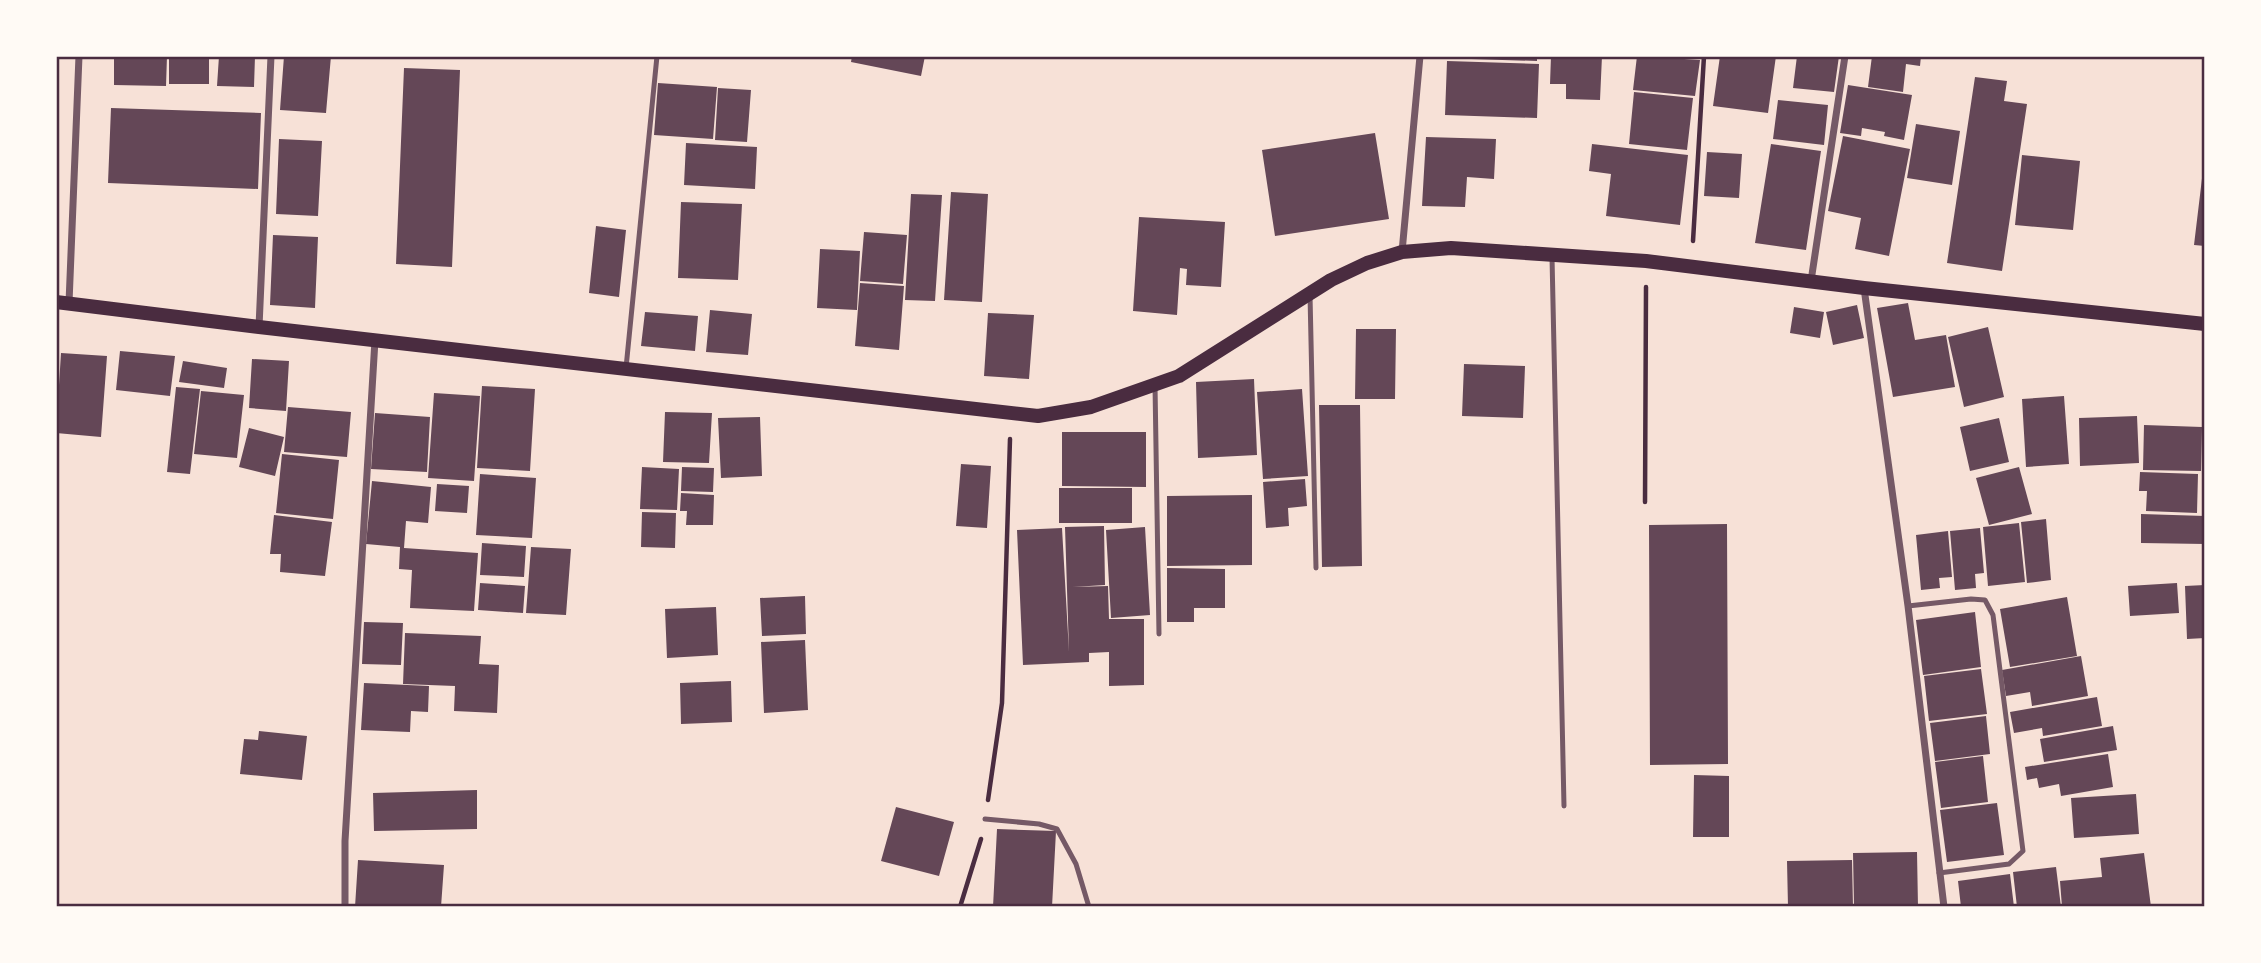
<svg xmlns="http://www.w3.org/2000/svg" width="2261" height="963" viewBox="0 0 2261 963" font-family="'Space Grotesk',sans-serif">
  <rect width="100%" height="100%" fill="#f7e1d7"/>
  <path fill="#644757" d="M 114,56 L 167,56 L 166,86 L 114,85 Z
    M 169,56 L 209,56 L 209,84 L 169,84 Z
    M 219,56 L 255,56 L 254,87 L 217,86 Z
    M 284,56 L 331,56 L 326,113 L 280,110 Z
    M 852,56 L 925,56 L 921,76 L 851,62 Z
    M 1440,56 L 1537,56 L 1537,61 L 1440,58 Z
    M 1551,56 L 1602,56 L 1600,100 L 1566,99 L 1566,84 L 1550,84 Z
    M 1637,56 L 1700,60 L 1695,96 L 1633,90 Z
    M 1720,56 L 1776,56 L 1768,113 L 1713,106 Z
    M 1797,56 L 1839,56 L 1834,92 L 1793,88 Z
    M 1872,56 L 1921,56 L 1920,66 L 1906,64 L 1903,92 L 1868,87 Z
    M 1447,61 L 1539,64 L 1537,118 L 1445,115 Z
    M 404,68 L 460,70 L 452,267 L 396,264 Z
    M 1975,77 L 2007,81 L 2004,101 L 2027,104 L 2002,271 L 1947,263 Z
    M 658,83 L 717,87 L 713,139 L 654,135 Z
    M 1848,85 L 1912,95 L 1904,140 L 1884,136 L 1885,132 L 1862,128 L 1861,136 L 1840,133 Z
    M 718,88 L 751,90 L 747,142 L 715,140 Z
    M 1634,92 L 1693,98 L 1687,150 L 1629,144 Z
    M 1778,100 L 1828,105 L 1824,145 L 1773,139 Z
    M 111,108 L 261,113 L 258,189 L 108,183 Z
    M 1916,124 L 1960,131 L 1952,185 L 1907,178 Z
    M 1375,133 L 1389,219 L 1275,236 L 1262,150 Z
    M 1843,136 L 1910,149 L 1889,256 L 1855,249 L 1861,218 L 1828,211 Z
    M 1426,137 L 1496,139 L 1494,179 L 1467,177 L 1465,207 L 1422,206 Z
    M 279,139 L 322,141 L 318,216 L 276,214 Z
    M 686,143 L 757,147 L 755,189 L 684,185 Z
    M 1592,144 L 1688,155 L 1680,225 L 1606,216 L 1611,174 L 1589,171 Z
    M 1771,144 L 1821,151 L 1806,250 L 1755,243 Z
    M 1707,152 L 1742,154 L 1739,198 L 1704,196 Z
    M 2022,155 L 2080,161 L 2073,230 L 2015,225 Z
    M 2203,170 L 2205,170 L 2205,246 L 2194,245 Z
    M 951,192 L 988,194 L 982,302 L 944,300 Z
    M 911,194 L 942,195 L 935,301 L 905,300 Z
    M 681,202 L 742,204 L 738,280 L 678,278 Z
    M 1139,217 L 1225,222 L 1221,287 L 1186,285 L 1187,269 L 1180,268 L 1177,315 L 1133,311 Z
    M 596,226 L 626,230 L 619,297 L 589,293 Z
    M 864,232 L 907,235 L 903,284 L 860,281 Z
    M 273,235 L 318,237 L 315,308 L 270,305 Z
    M 820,249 L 860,251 L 857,310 L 817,308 Z
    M 860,283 L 904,286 L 899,350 L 855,346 Z
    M 1908,303 L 1915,340 L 1946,335 L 1955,387 L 1893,397 L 1877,308 Z
    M 1857,305 L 1864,338 L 1833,345 L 1826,312 Z
    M 1794,307 L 1824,312 L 1820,338 L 1790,333 Z
    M 710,310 L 752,314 L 748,355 L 706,352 Z
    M 645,312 L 698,316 L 695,351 L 641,346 Z
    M 988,313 L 1034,315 L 1029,379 L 984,376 Z
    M 1988,327 L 2004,397 L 1964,407 L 1948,337 Z
    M 1356,329 L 1396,329 L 1395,399 L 1355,399 Z
    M 120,351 L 175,356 L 170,396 L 116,390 Z
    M 61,353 L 107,356 L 101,437 L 56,433 Z
    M 252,359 L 289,361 L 286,411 L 249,408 Z
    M 183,361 L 227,368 L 224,388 L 179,382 Z
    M 1464,364 L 1525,366 L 1523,418 L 1462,416 Z
    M 1254,379 L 1257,455 L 1198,458 L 1196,382 Z
    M 482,386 L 535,389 L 530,471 L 477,468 Z
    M 176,387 L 200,389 L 190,474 L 167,472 Z
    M 1302,389 L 1308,476 L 1263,479 L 1257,392 Z
    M 201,391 L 244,395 L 237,458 L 194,454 Z
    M 434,393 L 480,396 L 474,481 L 428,478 Z
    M 2064,396 L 2069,464 L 2026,467 L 2022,399 Z
    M 1319,405 L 1360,405 L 1362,566 L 1322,567 Z
    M 288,407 L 351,412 L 347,457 L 284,452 Z
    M 665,412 L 712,413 L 709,463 L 663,462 Z
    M 375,413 L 430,417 L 427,472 L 371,469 Z
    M 2137,416 L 2139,463 L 2080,466 L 2079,418 Z
    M 760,417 L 762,476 L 721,478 L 718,418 Z
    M 1999,418 L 2009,462 L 1970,471 L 1960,427 Z
    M 2144,425 L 2202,427 L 2201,471 L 2143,470 Z
    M 249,428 L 284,437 L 275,476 L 239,467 Z
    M 1062,432 L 1146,432 L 1146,487 L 1062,486 Z
    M 282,454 L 339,460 L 333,519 L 276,513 Z
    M 961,464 L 991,466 L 987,528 L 956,526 Z
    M 642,467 L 679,469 L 677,510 L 640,509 Z
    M 682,467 L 714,468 L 713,492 L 681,491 Z
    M 2019,467 L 2032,514 L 1989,525 L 1976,478 Z
    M 2140,472 L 2198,474 L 2197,513 L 2146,511 L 2147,491 L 2139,491 Z
    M 480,474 L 536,478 L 532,538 L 476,535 Z
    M 1305,479 L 1307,506 L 1288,508 L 1289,526 L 1266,528 L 1263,482 Z
    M 372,481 L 431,487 L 428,523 L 406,521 L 404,548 L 478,553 L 474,611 L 410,608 L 412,570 L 399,569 L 400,547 L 366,544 Z
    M 437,484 L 469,486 L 467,513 L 435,511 Z
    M 1059,488 L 1132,488 L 1132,523 L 1059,523 Z
    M 681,493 L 714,495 L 713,525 L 686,525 L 687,511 L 680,511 Z
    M 1252,495 L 1252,565 L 1167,566 L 1167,496 Z
    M 642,512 L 676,513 L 675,548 L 641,547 Z
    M 2141,514 L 2205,516 L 2205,544 L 2141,543 Z
    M 274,515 L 332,522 L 325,576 L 280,572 L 281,554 L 270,554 Z
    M 2046,519 L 2051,580 L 2027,583 L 2021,522 Z
    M 2019,523 L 2025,582 L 1988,586 L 1983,527 Z
    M 1727,524 L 1728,764 L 1650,765 L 1649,525 Z
    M 1104,526 L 1105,585 L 1073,587 L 1108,586 L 1109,619 L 1144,619 L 1144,685 L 1109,686 L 1109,652 L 1089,653 L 1089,662 L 1023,665 L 1017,530 L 1062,528 L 1069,652 L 1065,527 Z
    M 1145,527 L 1150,615 L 1111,618 L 1106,530 Z
    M 1980,528 L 1984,573 L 1975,574 L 1976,588 L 1955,590 L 1950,531 Z
    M 1948,531 L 1952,577 L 1939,578 L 1940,588 L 1921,590 L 1916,535 Z
    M 482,543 L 526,546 L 524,577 L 480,575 Z
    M 531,547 L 571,549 L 566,615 L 526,613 Z
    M 1167,568 L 1225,569 L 1225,608 L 1194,608 L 1194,622 L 1167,622 Z
    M 480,583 L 525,586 L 523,613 L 478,610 Z
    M 2177,583 L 2179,613 L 2130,616 L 2128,586 Z
    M 2205,585 L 2205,638 L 2187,639 L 2185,586 Z
    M 805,596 L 806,634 L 762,636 L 760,598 Z
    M 2067,597 L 2077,656 L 2010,667 L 2000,609 Z
    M 716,607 L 718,655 L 667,658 L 665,609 Z
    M 1975,612 L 1981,667 L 1923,675 L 1916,620 Z
    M 364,622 L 403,623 L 401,665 L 362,664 Z
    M 405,633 L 481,636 L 479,664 L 499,665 L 497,713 L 454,711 L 455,686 L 403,684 Z
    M 805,640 L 808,710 L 764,713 L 761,642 Z
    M 2081,656 L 2088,696 L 2032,706 L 2030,692 L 2006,696 L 2002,670 Z
    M 1981,669 L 1987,714 L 1929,721 L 1924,676 Z
    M 731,681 L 732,722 L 681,724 L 680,683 Z
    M 364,683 L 429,686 L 428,712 L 411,711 L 410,732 L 361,730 Z
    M 2097,697 L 2102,726 L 2043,736 L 2042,728 L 2014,733 L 2010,712 Z
    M 1986,716 L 1990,754 L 1935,761 L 1930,723 Z
    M 2113,726 L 2117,750 L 2044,762 L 2040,739 Z
    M 259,731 L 307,736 L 302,780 L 240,774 L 244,739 L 258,740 Z
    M 2108,754 L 2113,787 L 2061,796 L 2059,784 L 2039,788 L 2037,778 L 2027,780 L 2025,767 Z
    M 1983,756 L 1988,802 L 1941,808 L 1935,762 Z
    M 1694,775 L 1729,776 L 1729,837 L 1693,837 Z
    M 477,790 L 477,829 L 374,831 L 373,793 Z
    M 2136,794 L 2139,834 L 2074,838 L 2071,798 Z
    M 1997,803 L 2004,855 L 1947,862 L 1940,810 Z
    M 896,807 L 954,822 L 939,876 L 881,861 Z
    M 997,829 L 1056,831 L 1052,907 L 993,907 Z
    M 1917,852 L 1918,907 L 1854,907 L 1853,853 Z
    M 2144,853 L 2151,907 L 2062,907 L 2060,881 L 2102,877 L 2100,858 Z
    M 358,860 L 444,865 L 441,907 L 355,907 Z
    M 1852,860 L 1853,907 L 1788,907 L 1787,861 Z
    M 2056,867 L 2061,907 L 2017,907 L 2013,872 Z
    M 2010,874 L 2014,907 L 1961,907 L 1958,881 Z"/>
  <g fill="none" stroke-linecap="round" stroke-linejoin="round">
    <path stroke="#4a2c40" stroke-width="4.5" d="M 1693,241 L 1704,56
      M 1645,502 L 1646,287
      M 988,800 L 1002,703 L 1010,439
      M 960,907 L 981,839"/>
    <path stroke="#755966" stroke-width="5" d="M 1552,257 L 1564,806
      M 1310,295 L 1316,568
      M 626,368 L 657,56
      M 1155,385 L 1159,634
      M 1908,606 L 1971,599 L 1985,600 L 1993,615 L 2023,851 L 2009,864 L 1939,873
      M 985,819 L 1039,824 L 1057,829 L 1076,864 L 1089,907"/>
    <path stroke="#755966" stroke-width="7" d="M 1402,252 L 1420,56
      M 1811,281 L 1845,56
      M 1864,288 L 1908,606 L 1944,907
      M 69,303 L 79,56
      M 259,327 L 271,56
      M 345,907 L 345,841 L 375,340"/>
    <path stroke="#4a2c40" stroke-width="14" d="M 56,302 L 259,327 L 1038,416 L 1091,407 L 1179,376 L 1331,280 L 1367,263 L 1402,252 L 1451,248 L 1646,261 L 1864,288 L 2205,324"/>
  </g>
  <rect width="2261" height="963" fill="none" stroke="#fffaf5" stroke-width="116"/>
  <rect x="58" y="58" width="2145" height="847" fill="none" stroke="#4a2c40" stroke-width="2.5"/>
</svg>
